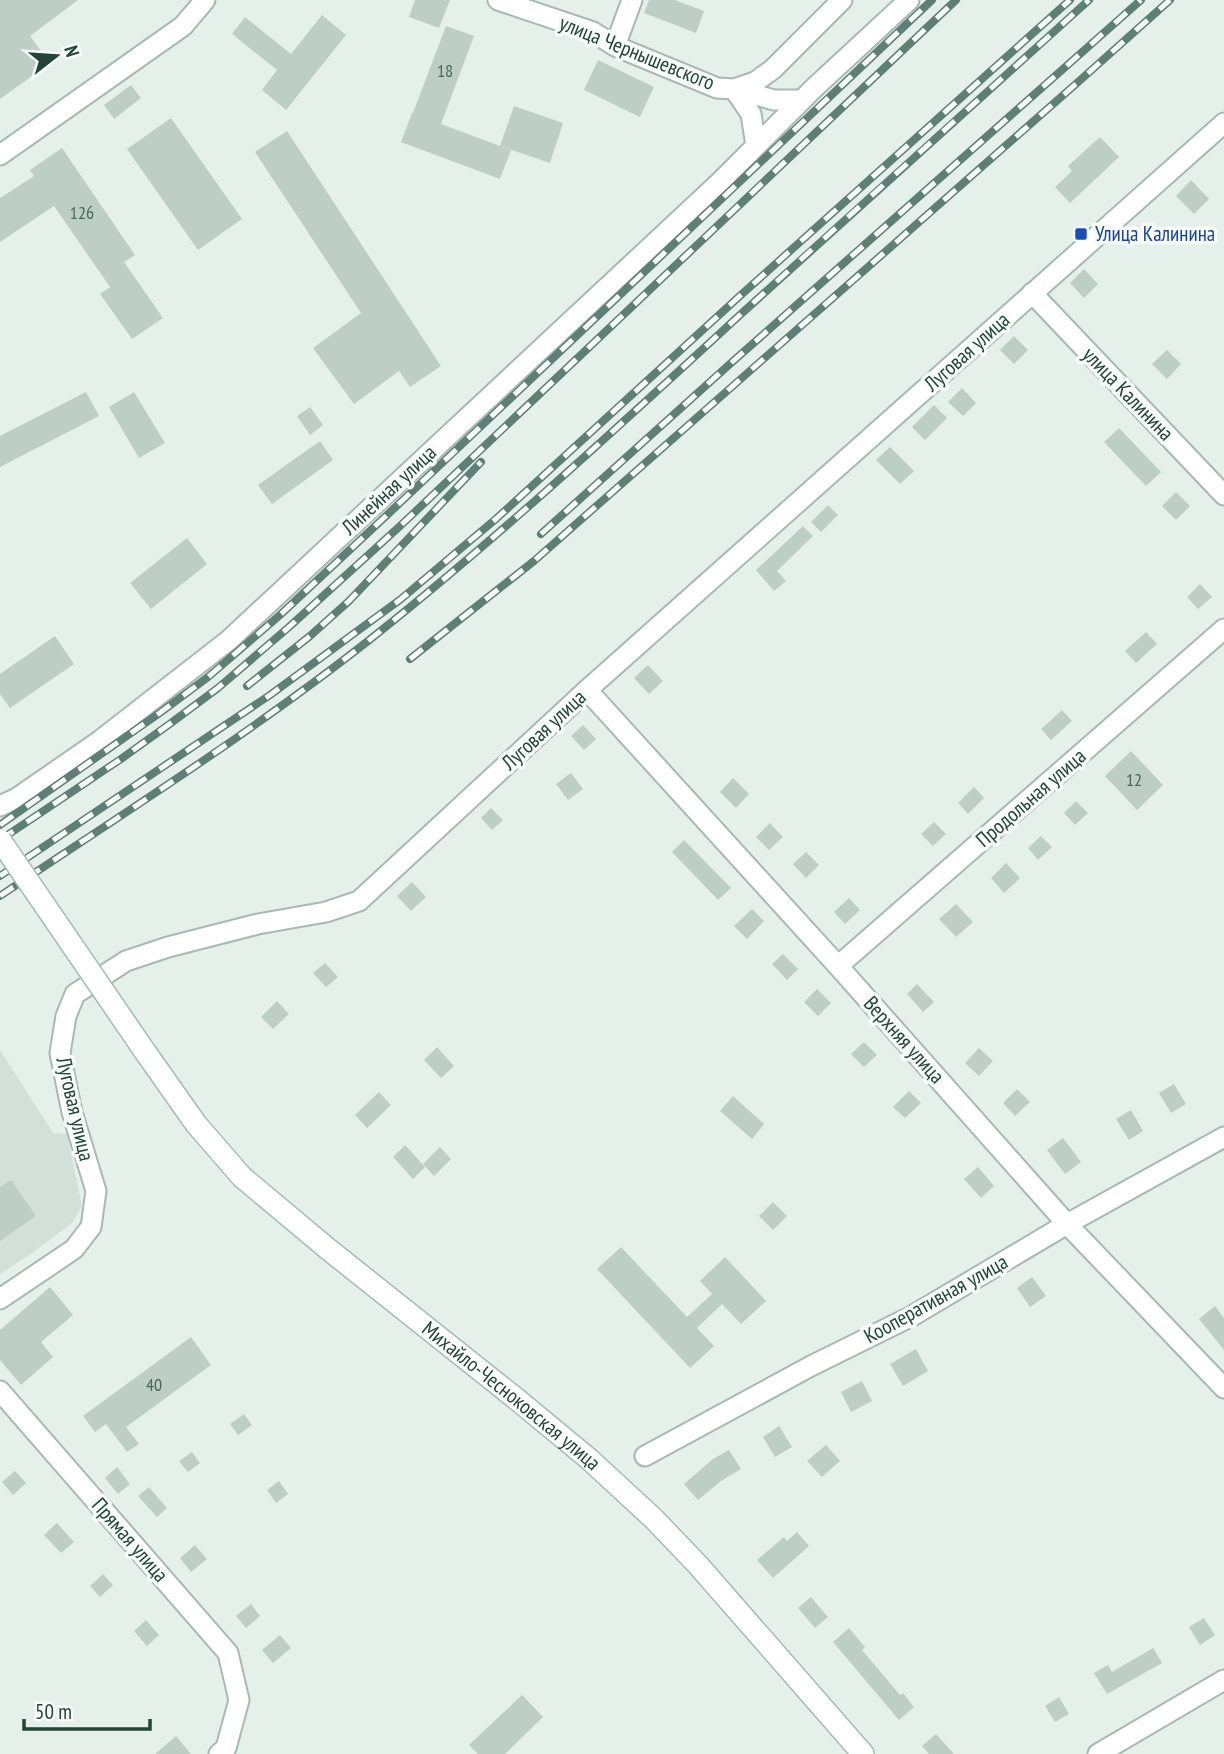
<svg xmlns="http://www.w3.org/2000/svg" width="1224" height="1754" viewBox="0 0 1224 1754" font-family="'PT Sans Narrow',sans-serif">
  <rect width="100%" height="100%" fill="#e5f0eb"/>
  <path fill="#d3e0da" d="M 0,1050 L 53,1133 L 67,1134 L 82,1206 L 72,1223 L 32,1253 L 0,1274 Z"/>
  <path fill="#bdcec6" d="M 0,0 L 78,0 L 30,36 L 50,63 L 0,99 Z
    M 415,0 L 450,0 L 439,28 L 409,17 Z
    M 649,0 L 675,0 L 704,11 L 696,33 L 644,13 Z
    M 322,15 L 346,35 L 286,110 L 262,90 L 277,70 L 232,34 L 245,17 L 291,54 Z
    M 446,26 L 474,36 L 441,124 L 511,150 L 500,179 L 401,142 L 412,113 L 413,113 Z
    M 598,60 L 654,87 L 640,117 L 584,90 Z
    M 131,85 L 141,98 L 114,119 L 104,105 Z
    M 514,106 L 563,123 L 550,163 L 500,146 Z
    M 171,118 L 242,219 L 198,250 L 127,149 Z
    M 287,131 L 441,366 L 410,387 L 399,371 L 354,404 L 313,348 L 361,313 L 255,152 Z
    M 1100,137 L 1119,157 L 1070,203 L 1055,187 L 1072,171 L 1068,166 Z
    M 62,148 L 135,255 L 124,262 L 163,318 L 132,339 L 100,294 L 110,287 L 54,206 L 0,242 L 0,198 L 34,176 L 30,170 Z
    M 1191,180 L 1209,199 L 1194,214 L 1176,196 Z
    M 1084,269 L 1098,284 L 1084,298 L 1070,283 Z
    M 1014,336 L 1028,350 L 1014,364 L 1000,350 Z
    M 1167,350 L 1181,364 L 1167,379 L 1152,364 Z
    M 962,388 L 976,403 L 963,416 L 948,402 Z
    M 86,392 L 99,416 L 0,467 L 0,436 Z
    M 134,392 L 165,443 L 139,458 L 109,407 Z
    M 934,405 L 947,418 L 925,440 L 912,427 Z
    M 310,407 L 323,425 L 310,435 L 297,416 Z
    M 1119,428 L 1161,472 L 1146,486 L 1104,442 Z
    M 320,441 L 333,460 L 272,504 L 258,485 Z
    M 890,447 L 914,471 L 900,484 L 876,460 Z
    M 1176,492 L 1190,506 L 1176,520 L 1162,506 Z
    M 828,505 L 838,515 L 821,532 L 811,522 Z
    M 803,526 L 813,536 L 777,571 L 786,581 L 774,591 L 756,570 Z
    M 187,538 L 207,564 L 151,609 L 130,583 Z
    M 1200,584 L 1212,597 L 1198,609 L 1187,597 Z
    M 1146,632 L 1157,644 L 1136,663 L 1125,651 Z
    M 55,636 L 74,664 L 10,708 L 0,694 L 0,674 Z
    M 648,665 L 663,681 L 649,694 L 634,678 Z
    M 1062,710 L 1072,721 L 1051,740 L 1041,729 Z
    M 583,725 L 596,739 L 584,750 L 571,736 Z
    M 1131,751 L 1163,785 L 1137,810 L 1105,776 Z
    M 571,773 L 583,789 L 568,800 L 556,784 Z
    M 733,778 L 749,794 L 736,808 L 720,792 Z
    M 974,787 L 984,798 L 968,814 L 958,803 Z
    M 1076,801 L 1088,813 L 1075,825 L 1064,813 Z
    M 491,808 L 503,820 L 492,830 L 481,818 Z
    M 934,822 L 946,834 L 933,846 L 921,834 Z
    M 770,823 L 783,837 L 769,850 L 756,837 Z
    M 1041,836 L 1052,847 L 1038,860 L 1028,848 Z
    M 684,840 L 731,888 L 718,900 L 672,852 Z
    M 806,852 L 819,865 L 806,878 L 793,864 Z
    M 1006,863 L 1020,878 L 1004,893 L 991,878 Z
    M 412,882 L 426,897 L 411,911 L 397,896 Z
    M 849,898 L 860,910 L 845,924 L 834,912 Z
    M 956,904 L 973,922 L 956,937 L 939,919 Z
    M 752,909 L 764,921 L 747,939 L 734,926 Z
    M 783,954 L 798,969 L 787,980 L 772,964 Z
    M 325,963 L 338,977 L 326,987 L 313,973 Z
    M 917,984 L 934,1002 L 923,1012 L 907,994 Z
    M 817,989 L 831,1003 L 818,1016 L 804,1002 Z
    M 277,1001 L 289,1014 L 273,1029 L 261,1017 Z
    M 864,1042 L 877,1055 L 864,1067 L 851,1054 Z
    M 437,1047 L 454,1066 L 441,1078 L 424,1060 Z
    M 979,1048 L 993,1061 L 979,1076 L 965,1063 Z
    M 1174,1084 L 1186,1104 L 1171,1113 L 1159,1093 Z
    M 1017,1089 L 1030,1102 L 1015,1116 L 1003,1103 Z
    M 909,1091 L 921,1103 L 905,1118 L 893,1107 Z
    M 379,1092 L 391,1105 L 367,1128 L 355,1115 Z
    M 733,1096 L 764,1124 L 752,1139 L 720,1111 Z
    M 1131,1110 L 1143,1131 L 1129,1140 L 1116,1119 Z
    M 1063,1138 L 1081,1162 L 1065,1174 L 1047,1150 Z
    M 405,1145 L 425,1167 L 413,1179 L 393,1157 Z
    M 440,1147 L 451,1159 L 434,1176 L 423,1164 Z
    M 978,1167 L 994,1186 L 981,1198 L 964,1179 Z
    M 11,1180 L 36,1216 L 0,1241 L 0,1187 Z
    M 773,1202 L 787,1216 L 773,1230 L 759,1216 Z
    M 621,1247 L 687,1317 L 712,1294 L 700,1281 L 725,1257 L 766,1301 L 741,1324 L 722,1304 L 697,1328 L 714,1346 L 690,1368 L 597,1269 Z
    M 1032,1277 L 1046,1296 L 1030,1307 L 1017,1288 Z
    M 50,1287 L 73,1315 L 41,1342 L 53,1357 L 21,1385 L 0,1360 L 0,1330 Z
    M 1215,1306 L 1224,1318 L 1224,1350 L 1199,1319 Z
    M 191,1337 L 211,1365 L 126,1427 L 139,1444 L 127,1452 L 106,1424 L 95,1432 L 83,1416 Z
    M 916,1349 L 928,1371 L 903,1386 L 890,1364 Z
    M 862,1381 L 872,1401 L 851,1412 L 841,1392 Z
    M 244,1414 L 252,1425 L 238,1435 L 230,1424 Z
    M 779,1426 L 792,1447 L 775,1457 L 763,1437 Z
    M 826,1445 L 840,1461 L 822,1477 L 807,1461 Z
    M 729,1450 L 741,1469 L 721,1481 L 698,1500 L 684,1484 L 713,1459 Z
    M 192,1452 L 200,1463 L 188,1472 L 179,1461 Z
    M 117,1467 L 130,1484 L 118,1494 L 105,1478 Z
    M 15,1471 L 26,1483 L 13,1495 L 2,1482 Z
    M 279,1481 L 288,1494 L 276,1503 L 267,1490 Z
    M 149,1487 L 167,1508 L 157,1517 L 138,1496 Z
    M 57,1523 L 74,1542 L 61,1553 L 44,1535 Z
    M 797,1532 L 809,1546 L 773,1578 L 757,1560 L 784,1537 L 787,1541 Z
    M 195,1545 L 207,1559 L 191,1572 L 180,1558 Z
    M 103,1574 L 113,1585 L 100,1597 L 90,1586 Z
    M 811,1597 L 828,1617 L 815,1628 L 798,1608 Z
    M 251,1604 L 260,1616 L 246,1628 L 236,1616 Z
    M 1204,1618 L 1215,1635 L 1200,1645 L 1189,1627 Z
    M 146,1620 L 159,1635 L 147,1646 L 134,1631 Z
    M 849,1628 L 865,1647 L 862,1650 L 900,1695 L 903,1693 L 914,1707 L 899,1720 L 833,1642 Z
    M 280,1635 L 291,1648 L 273,1663 L 262,1650 Z
    M 1153,1648 L 1162,1663 L 1107,1694 L 1094,1673 L 1108,1665 L 1112,1672 Z
    M 522,1695 L 543,1717 L 505,1754 L 478,1754 L 469,1745 Z
    M 1059,1697 L 1069,1714 L 1055,1722 L 1045,1706 Z
    M 936,1734 L 954,1754 L 929,1754 L 922,1746 Z
    M 176,1736 L 191,1754 L 155,1754 Z"/>
  <g fill="none" stroke-linecap="round" stroke-linejoin="round">
    <defs>
      <path id="street" d="M 498,0 L 593,32 L 615,46 L 717,88 L 734,89 L 755,82 L 773,69 L 842,0
        M 615,46 L 632,0
        M 734,89 L 751,114 L 756,146
        M 735,89 L 774,100 L 801,100
        M 0,155 L 183,26 L 205,0
        M 1032,293 L 1224,495
        M 587,690 L 838,966 L 1067,1224 L 1224,1388
        M 0,806 L 17,798 L 98,742 L 229,640 L 719,183 L 814,88 L 909,0
        M 838,966 L 1224,629
        M 0,1299 L 74,1249 L 91,1227 L 96,1191 L 72,1112 L 60,1053 L 66,1016 L 75,994 L 126,961 L 168,947 L 258,924 L 326,912 L 359,901 L 587,690 L 1224,123
        M 0,1391 L 228,1653 L 239,1700 L 226,1748 L 219,1754
        M 645,1456 L 811,1366 L 912,1316 L 1067,1224 L 1224,1137
        M 1098,1754 L 1224,1680"/>
      <g id="secondary">
        <path id="s1" d="M 146,1053 L 196,1124 L 242,1177 L 328,1249 L 514,1397 L 589,1459 L 654,1519 L 698,1565 L 863,1754"/>
      </g>
    </defs>
    <use href="#street" stroke="#a7b9b2" stroke-width="23"/>
    <use href="#secondary" stroke="#a2bdb2" stroke-width="24"/>
    <use href="#street" stroke="#fff" stroke-width="19"/>
    <use href="#secondary" stroke="#fff" stroke-width="21"/>
    <defs>
      <path id="rail" d="M 541,534 L 731,363 L 1141,0
        M 410,659 L 534,561 L 1077,83 L 1170,0
        M 247,686 L 310,636 L 349,601 L 481,462
        M 0,825 L 161,712 L 208,677 L 280,615 L 387,515 L 932,0
        M 0,840 L 121,759 L 171,723 L 218,688 L 289,627 L 399,527 L 956,0
        M 0,876 L 270,695 L 401,599 L 497,518 L 742,294 L 1070,0
        M 0,896 C 124,813 251,733 368,641 C 498,538 619,426 741,314 C 856,209 973,105 1089,0"/>
    </defs>
    <use href="#rail" stroke="#5d7f75" stroke-width="8"/>
    <use href="#rail" stroke="#f7fbf9" stroke-width="5" stroke-dasharray="16" stroke-linecap="butt"/>
    <defs>
      <path id="secondary-bridge" d="M 0,840 L 146,1053"/>
    </defs>
    <use href="#secondary-bridge" stroke="#a2bdb2" stroke-width="24" stroke-linecap="butt"/>
    <use href="#secondary-bridge" stroke="#fff" stroke-width="21"/>
  </g>
  <rect fill="#1a4fb4" stroke="#f7fbf9" stroke-width="2.5" x="1074" y="227" width="14" height="14" rx="3.5"/>
  <g text-anchor="middle" stroke-width="7" stroke-linejoin="round" paint-order="stroke">
    <g font-size="18" fill="#49665d">
      <text x="445" y="77">18</text>
      <text x="82" y="219">126</text>
      <text x="1134" y="786">12</text>
      <text x="154" y="1391">40</text>
    </g>
    <g font-size="21" fill="#22443a" stroke="#f7fbf9">
      <text transform="translate(637 53) rotate(22)" y="7">улица Чернышевского</text>
      <text transform="translate(967 352) rotate(-42)" y="7">Луговая улица</text>
      <text transform="translate(1128 394) rotate(46)" y="7">улица Калинина</text>
      <text transform="translate(389 490) rotate(-43)" y="7">Линейная улица</text>
      <text transform="translate(544 730) rotate(-43)" y="7">Луговая улица</text>
      <text transform="translate(1031 798) rotate(-41)" y="7">Продольная улица</text>
      <text transform="translate(904 1040) rotate(48)" y="7">Верхняя улица</text>
      <text transform="translate(75 1109) rotate(77)" y="7">Луговая улица</text>
      <text transform="translate(936 1299) rotate(-29)" y="7">Кооперативная улица</text>
      <text dy="7" stroke="none"><textPath href="#s1" startOffset="504">Михайло-Чесноковская улица</textPath></text>
      <text transform="translate(130 1540) rotate(49)" y="7">Прямая улица</text>
    </g>
    <g font-size="21" fill="#164399" stroke="#f7fbf9" text-anchor="start">
      <text x="1095" y="241">Улица Калинина</text>
    </g>
  </g>
  <g transform="translate(56 56) rotate(73)" stroke="#f7fbf9" stroke-width="5" paint-order="stroke">
  <path d="M0-5L12 26L0 18L-12 26Z" fill="#22443a"/>
  <text y="-10" font-size="19" font-weight="bold" text-anchor="middle" fill="#22443a">N</text>
  </g>
  <path d="M24 1719v10h126v-10" fill="none" stroke="#22443a" stroke-width="3.5"/>
  <text x="35" y="1719" font-size="21" fill="#22443a" stroke="#f7fbf9" stroke-width="5" paint-order="stroke">50 m</text>
</svg>
